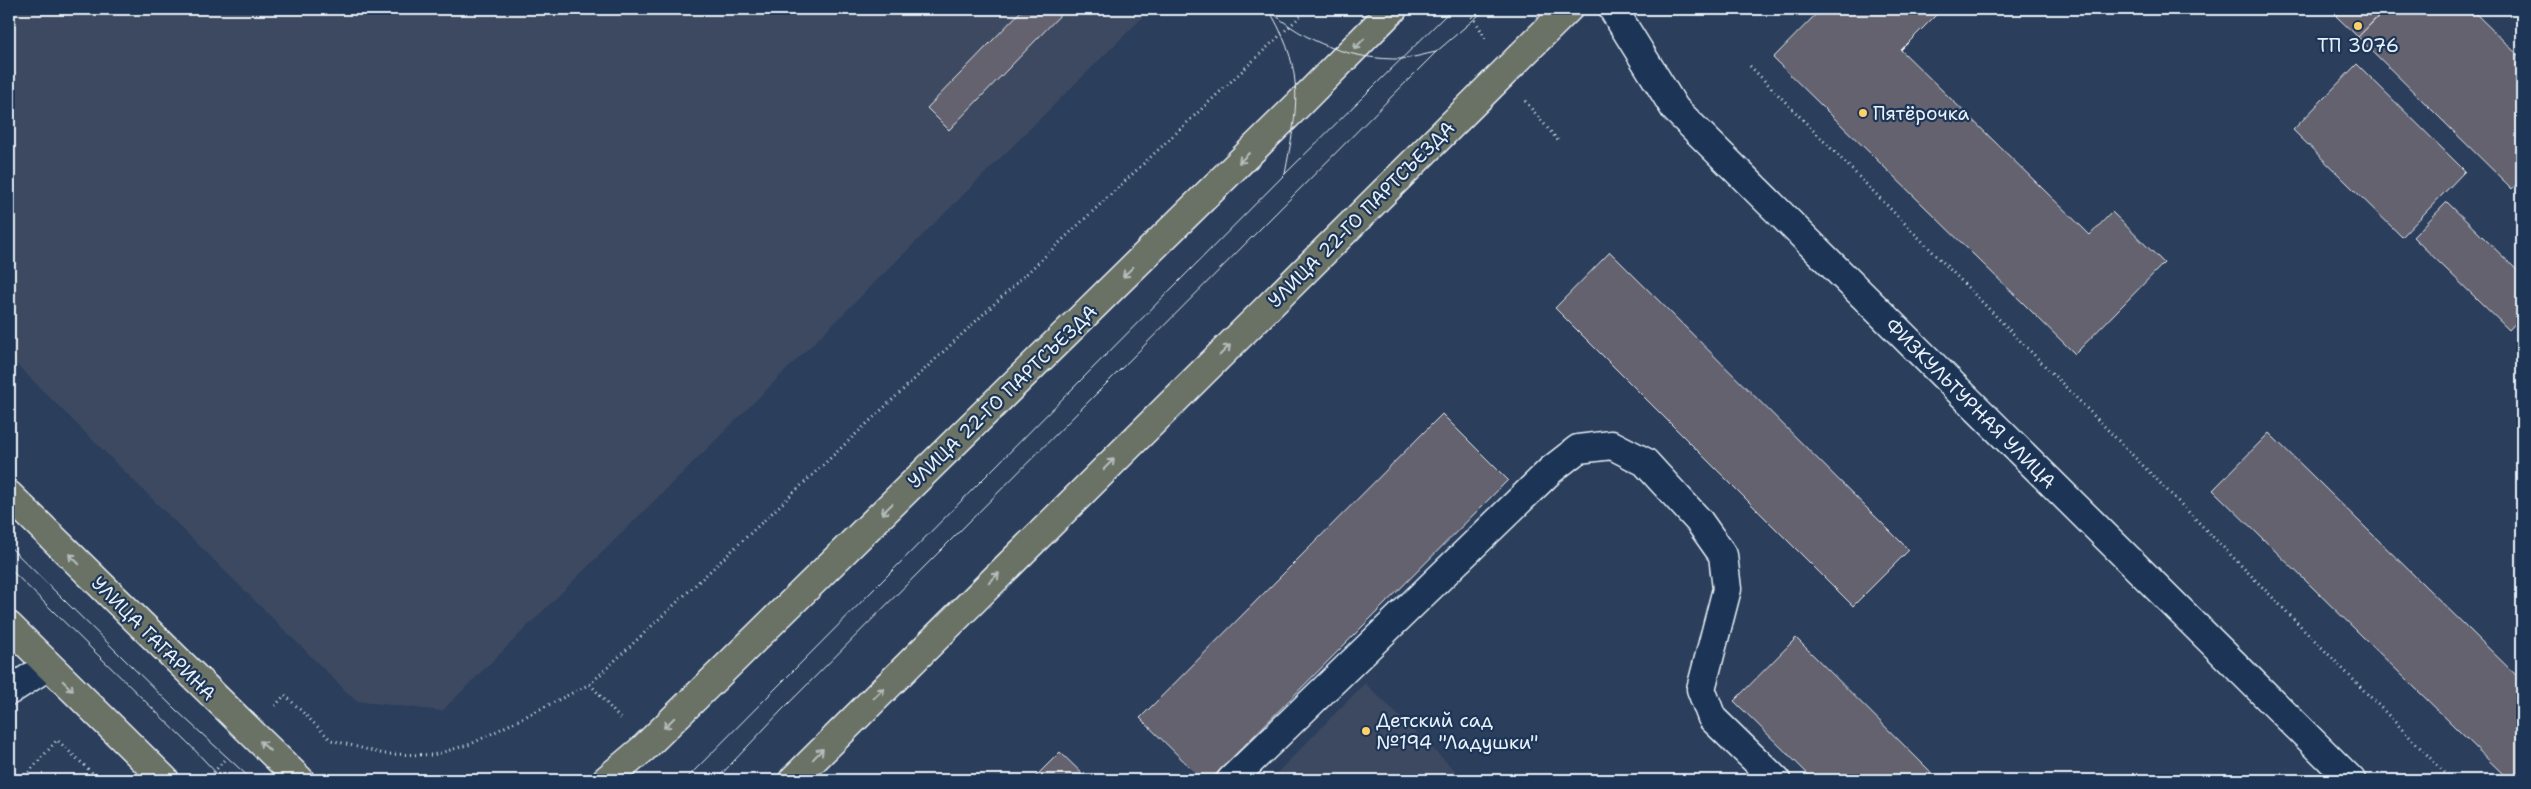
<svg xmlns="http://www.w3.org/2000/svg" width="2531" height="789" viewBox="0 0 2531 789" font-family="'Shantell Sans',sans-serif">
  <rect width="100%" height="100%" fill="#2b3e5c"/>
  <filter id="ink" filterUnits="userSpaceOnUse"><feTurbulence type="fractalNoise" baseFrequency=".02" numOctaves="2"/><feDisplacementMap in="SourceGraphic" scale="10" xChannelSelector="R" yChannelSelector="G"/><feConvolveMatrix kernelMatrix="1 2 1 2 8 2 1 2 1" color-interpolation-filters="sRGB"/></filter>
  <g filter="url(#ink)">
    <path fill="#3c4961" d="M 9,9 L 1151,9 L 442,711 L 356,701 L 9,357 Z
      M 1365,683 L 1465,780 L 1270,780 Z"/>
    <path fill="#64626e" stroke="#e8f1f8" d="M 1023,9 L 1066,9 L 949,130 L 927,108 Z
      M 1821,9 L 1942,9 L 1901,50 L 2090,235 L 2112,212 L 2164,263 L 2075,354 L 1773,58 Z
      M 2343,9 L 2385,9 L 2358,37 L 2336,16 Z
      M 2386,9 L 2471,9 L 2522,59 L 2522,178 L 2512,189 L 2358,37 Z
      M 2357,64 L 2465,171 L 2402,237 L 2293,130 Z
      M 2447,202 L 2522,275 L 2522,316 L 2509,330 L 2413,237 Z
      M 1610,252 L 1909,550 L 1853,606 L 1555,308 Z
      M 1442,414 L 1508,480 L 1210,780 L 1203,780 L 1140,718 Z
      M 2269,433 L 2522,681 L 2522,780 L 2509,780 L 2213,490 Z
      M 1796,638 L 1939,780 L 1814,780 L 1734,701 Z
      M 1060,752 L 1089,780 L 1032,780 Z"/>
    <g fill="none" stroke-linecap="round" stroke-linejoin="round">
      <defs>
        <path id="minor" d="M 1613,9 L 1675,109 L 2351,780
          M 9,691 L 48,666
          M 1231,780 L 1551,470 L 1578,449 L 1612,445 L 1645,462 L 1699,521 L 1723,555 L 1727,589 L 1701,689 L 1712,718 L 1776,780"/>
        <path id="major" d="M 9,495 L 300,780
          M 9,626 L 165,780
          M 606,780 L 644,748 L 1297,106 L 1393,9
          M 793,780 L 1568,9"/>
      </defs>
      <use href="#minor" stroke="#e8f1f8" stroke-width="31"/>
      <use href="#major" stroke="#e8f1f8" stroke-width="31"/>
      <path stroke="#e8f1f8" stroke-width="3" stroke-dasharray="1 4" stroke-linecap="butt" d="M 1465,9 L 1475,20 L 1486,39
        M 1750,66 L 2452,780
        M 1525,101 L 1560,143
        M 590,684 L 622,721
        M 275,706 L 285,695 L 331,740 L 384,754 L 433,755 L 471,744 L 590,684 L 1308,9
        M 22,780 L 57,740 L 100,780
        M 207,780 L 226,758"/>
      <use href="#minor" stroke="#1d3557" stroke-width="28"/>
      <use href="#major" stroke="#6a7165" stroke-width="28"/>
      <path stroke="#e8f1f8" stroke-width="1" d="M 1268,9 C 1306,43 1351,60 1402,59 C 1413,58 1425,54 1436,52
        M 1272,15 C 1306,76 1297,109 1285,174
        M 9,546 L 176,710 L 252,780
        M 9,568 L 188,743 L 223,780
        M 685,780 L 1285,174 L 1452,9
        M 716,780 L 781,711 L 1436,52 L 1486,9"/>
    </g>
    <defs><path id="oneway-shaft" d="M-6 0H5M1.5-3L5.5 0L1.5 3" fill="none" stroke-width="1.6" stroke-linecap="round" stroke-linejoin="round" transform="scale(1.25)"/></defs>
    <g stroke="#b6bebd">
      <use href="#oneway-shaft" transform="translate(1359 44) rotate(134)"/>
      <use href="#oneway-shaft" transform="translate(1244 158) rotate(136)"/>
      <use href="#oneway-shaft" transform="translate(1128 272) rotate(136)"/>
      <use href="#oneway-shaft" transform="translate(1225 350) rotate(-45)"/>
      <use href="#oneway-shaft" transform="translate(1109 464) rotate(-45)"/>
      <use href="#oneway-shaft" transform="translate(887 509) rotate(136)"/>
      <use href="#oneway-shaft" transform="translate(74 559) rotate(-135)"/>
      <use href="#oneway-shaft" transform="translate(994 578) rotate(-45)"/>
      <use href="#oneway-shaft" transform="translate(68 686) rotate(45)"/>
      <use href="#oneway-shaft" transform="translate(879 693) rotate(-45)"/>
      <use href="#oneway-shaft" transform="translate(669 723) rotate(135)"/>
      <use href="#oneway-shaft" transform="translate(265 746) rotate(-136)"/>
      <use href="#oneway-shaft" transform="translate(818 754) rotate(-46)"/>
    </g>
  </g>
  <g fill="#ffd166" stroke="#1d3557" stroke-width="2">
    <circle cx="2358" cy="26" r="5"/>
    <circle cx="1863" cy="113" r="5"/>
    <circle cx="1366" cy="731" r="5"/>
  </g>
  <g text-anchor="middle" stroke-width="4.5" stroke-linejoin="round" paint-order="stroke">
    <g font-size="19" fill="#e8f1f8" stroke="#1d3557" text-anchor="start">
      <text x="2358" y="52" text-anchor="middle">ТП 3076</text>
      <text x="1873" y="120">Пятёрочка</text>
      <text x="1376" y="727">Детский сад<tspan x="1376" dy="22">№194 "Ладушки"</tspan></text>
    </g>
    <g font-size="19" fill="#e8f1f8" stroke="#1d3557">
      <text transform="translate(1361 214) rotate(-45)" y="7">УЛИЦА 22-ГО ПАРТСЪЕЗДА</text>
      <text transform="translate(1002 396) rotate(-44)" y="7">УЛИЦА 22-ГО ПАРТСЪЕЗДА</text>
      <text transform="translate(1971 403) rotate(45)" y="7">ФИЗКУЛЬТУРНАЯ УЛИЦА</text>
      <text transform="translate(154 638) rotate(45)" y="7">УЛИЦА ГАГАРИНА</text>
    </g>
  </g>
  <rect width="2531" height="789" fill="none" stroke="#1d3557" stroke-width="30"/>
  <rect x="15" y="15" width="2501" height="759" fill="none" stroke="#e8f1f8" stroke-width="2" filter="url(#ink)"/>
</svg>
